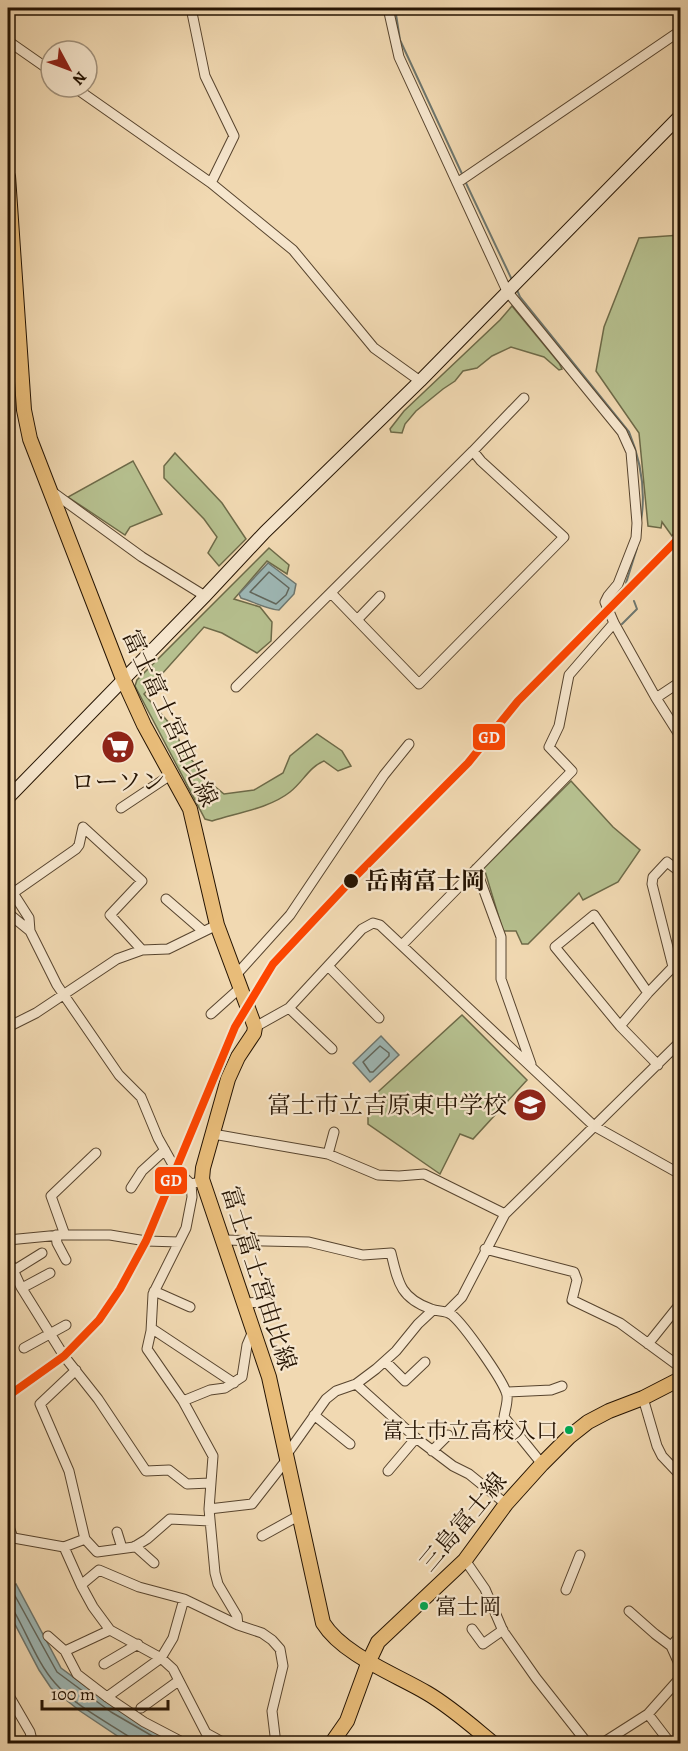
<svg xmlns="http://www.w3.org/2000/svg" width="688" height="1751" viewBox="0 0 688 1751" font-family="Alegreya,'Noto Serif JP',serif">
  <rect width="100%" height="100%" fill="#f1d9b2"/>
  <filter id="stains"><feTurbulence type="fractalNoise" baseFrequency=".00333" numOctaves="4"/><feColorMatrix values="0 0 0 0 .2 0 0 0 0 .09 0 0 0 0 .02 0 0 0 .5 -.17"/></filter>
  <radialGradient id="worn" r=".72"><stop offset=".6" stop-color="#630" stop-opacity="0"/><stop offset="1" stop-color="#630" stop-opacity=".3"/></radialGradient>
  <path fill="#b6c08f" stroke="#6d6a48" stroke-width="1.5" d="M 680,235 L 680,526 L 672,536 L 662,522 L 661,528 L 648,526 L 639,433 L 596,371 L 604,327 L 639,238 Z
    M 512,306 L 559,363 L 562,369 L 559,370 L 544,357 L 511,347 L 492,356 L 477,368 L 463,371 L 455,381 L 443,389 L 416,411 L 405,424 L 402,433 L 391,432 L 390,429 L 404,411 L 500,320 Z
    M 175,453 L 222,503 L 246,539 L 219,566 L 208,553 L 217,537 L 204,519 L 164,478 L 164,466 Z
    M 133,461 L 162,514 L 130,527 L 125,535 L 68,497 Z
    M 269,548 L 289,565 L 287,574 L 267,561 L 234,599 L 260,607 L 272,622 L 271,641 L 257,653 L 222,633 L 204,627 L 144,694 L 176,731 L 181,746 L 207,780 L 224,794 L 254,790 L 283,773 L 290,756 L 317,734 L 342,751 L 351,766 L 338,771 L 324,761 C 309,767 303,782 290,792 C 270,808 237,813 212,821 L 205,819 L 135,686 L 137,680 Z
    M 571,781 L 613,827 L 640,850 L 618,882 L 583,900 L 579,893 L 528,944 L 522,944 L 516,931 L 503,931 L 484,868 Z
    M 462,1015 L 527,1080 L 473,1139 L 460,1134 L 440,1174 L 368,1124 L 368,1101 Z"/>
  <path fill="#9eb8b6" stroke="#6d766e" stroke-width="1.5" d="M 268,563 L 296,584 L 294,594 L 279,610 C 270,610 251,601 241,598 L 239,594 Z
    M 381,1036 L 399,1055 L 370,1082 L 353,1063 Z
    M 8,1582 L 10,1587 L 16,1584 L 61,1668 L 114,1707 L 179,1743 L 128,1743 L 80,1711 L 51,1688 L 39,1670 L 8,1611 Z"/>
  <g fill="none" stroke-linecap="round" stroke-linejoin="round">
    <path stroke="#61665c" stroke-width="1.5" d="M 269,572 L 289,588 L 286,595 L 276,604 L 250,592 Z
      M 380,1046 L 389,1053 L 389,1056 L 373,1072 L 370,1072 L 363,1062 Z
      M 8,1592 L 14,1594 L 57,1672 L 111,1712 L 166,1744
      M 8,1610 L 15,1613 C 28,1636 38,1664 55,1683 C 73,1704 105,1721 128,1736 L 131,1744"/>
    <path stroke="#6d766e" stroke-width="2" d="M 395,8 L 400,40 L 463,176
      M 465,181 L 513,282
      M 517,290 L 520,297 L 629,432 C 641,461 646,490 641,521
      M 628,588 L 626,583 L 637,548
      M 622,624 L 637,609 L 634,601
      M 676,737 L 680,745"/>
    <defs>
      <path id="street" d="M 191,8 L 205,76 L 234,136 L 211,183
        M 388,8 L 399,57 L 507,291 L 622,432 L 631,452 L 637,523 L 636,538 L 618,584 L 608,596 L 605,602 L 614,623 L 656,698 L 680,736
        M 8,41 L 51,71
        M 74,87 L 211,183 L 293,250 L 374,348 L 420,381
        M 457,183 L 680,31
        M 473,451 L 524,398
        M 51,491 L 142,557 L 205,596
        M 357,620 L 380,596
        M 236,687 L 473,451 L 481,461 L 564,537 L 419,684 L 331,593
        M 656,698 L 680,682
        M 121,808 L 172,774
        M 476,869 L 501,937 L 501,979 L 531,1064
        M 166,899 L 203,931
        M 8,913 L 30,931 L 57,985 L 119,1075 L 141,1097 L 158,1138 L 176,1170 L 191,1184
        M 30,931 L 29,918 L 13,893 L 76,849 L 79,845 L 83,827 L 142,881 L 110,915 L 142,950
        M 402,945 L 572,771 L 549,747 L 559,726 L 569,675 L 614,623
        M 328,966 L 379,1018
        M 236,975 L 290,915 L 384,775 L 409,744
        M 648,993 L 594,915 L 555,947 L 620,1026 L 658,1065
        M 289,1008 L 332,1049
        M 211,1014 L 240,988
        M 620,1026 L 648,993 L 673,967 L 652,884 L 653,877 L 667,862 L 680,872
        M 8,1027 L 36,1013 L 117,959 L 142,950 L 168,949 L 217,925
        M 255,1027 L 289,1008 L 362,929 L 373,923 L 380,925 L 594,1126 L 680,1174
        M 213,1134 L 328,1154 L 378,1175 L 399,1176 L 424,1174 L 505,1214
        M 328,1154 L 334,1132
        M 203,1181 L 191,1184 L 192,1197 L 186,1228 L 153,1294 L 151,1331 L 147,1349 L 183,1401 L 213,1456 L 209,1509 L 215,1573 L 218,1584 L 237,1616 L 238,1625
        M 131,1188 L 142,1171 L 165,1150
        M 65,1235 L 51,1196 L 96,1153
        M 8,1240 L 60,1235
        M 224,1240 L 309,1242 L 363,1255 L 391,1253 C 398,1282 400,1298 431,1309 C 438,1312 446,1310 452,1315 C 464,1325 504,1381 507,1395 C 508,1402 505,1410 504,1417 L 542,1464
        M 485,1249 L 574,1272 L 577,1280 L 572,1300 L 620,1323 L 680,1367
        M 8,1259 L 21,1287 L 64,1356 L 98,1399 L 146,1471 L 169,1470 L 187,1484 L 210,1483
        M 66,1260 L 57,1243 L 56,1235 L 110,1235 L 146,1241 L 179,1242
        M 13,1271 L 42,1253
        M 22,1288 L 50,1273
        M 154,1291 L 190,1307
        M 245,1303 L 268,1302
        M 447,1312 L 462,1297 L 505,1214 L 680,1042
        M 151,1331 L 154,1330 L 234,1383
        M 648,1344 L 680,1304
        M 24,1348 L 66,1325
        M 385,1361 L 405,1381 L 425,1362
        M 76,1370 L 40,1404 L 69,1471 L 85,1539
        M 356,1384 L 416,1438 L 453,1466 L 469,1474 L 506,1504
        M 506,1392 L 551,1390 L 562,1386
        M 643,1398 L 657,1446 L 662,1456 L 680,1475
        M 183,1401 L 210,1390 L 225,1388 L 242,1377 L 247,1345 L 253,1331
        M 314,1415 L 350,1444
        M 432,1451 L 448,1435
        M 287,1454 L 326,1399 L 336,1391 L 356,1384 L 376,1369 L 396,1351 L 418,1324 L 433,1310
        M 388,1471 L 416,1438
        M 209,1509 L 252,1504 L 288,1458
        M 8,1524 L 13,1538
        M 117,1532 L 122,1548
        M 262,1536 L 300,1515
        M 8,1537 L 64,1547 L 85,1539 L 97,1552 L 134,1547 L 147,1539 L 170,1519 L 210,1521
        M 135,1546 L 154,1563
        M 64,1547 L 81,1585 L 99,1570 L 139,1587 L 184,1599 L 238,1625 L 262,1633 L 272,1640 L 280,1649 L 283,1666 L 272,1711 L 276,1744
        M 465,1560 L 485,1589 L 503,1631 L 536,1678 L 588,1744
        M 81,1585 L 93,1607 L 110,1630 L 161,1658 L 173,1669 L 206,1733 L 226,1744
        M 566,1590 L 580,1555
        M 629,1611 L 655,1634 L 671,1646 L 680,1666
        M 472,1629 L 483,1644 L 503,1630
        M 48,1636 L 65,1651 L 77,1674 L 107,1697 L 144,1722 L 186,1744
        M 671,1646 L 680,1636
        M 65,1651 L 110,1630
        M 104,1664 L 138,1644
        M 8,1694 L 30,1732 L 33,1744
        M 107,1697 L 161,1658 L 173,1638 L 184,1599
        M 141,1708 L 177,1682
        M 648,1714 L 671,1744
        M 601,1744 L 648,1714 L 680,1678"/>
      <path id="secondary" d="M 8,798 L 205,596 L 265,532 L 420,381 L 680,116"/>
      <path id="primary" d="M 8,176 L 24,410 L 30,439 L 123,679 L 144,725 L 190,809 L 217,925 L 255,1027 L 254,1033 L 238,1057 L 228,1079 L 203,1168 L 202,1179 L 269,1377 L 323,1623 C 343,1655 395,1674 427,1693 C 451,1707 472,1726 494,1744
        M 331,1744 L 347,1721 L 369,1661 L 378,1642 L 465,1560 L 506,1504 L 542,1464 L 569,1437 L 588,1422 L 609,1411 L 643,1398 L 680,1379"/>
    </defs>
    <use href="#street" stroke="#57442e" stroke-width="11"/>
    <use href="#secondary" stroke="#241302" stroke-width="14"/>
    <use href="#primary" stroke="#241302" stroke-width="16"/>
    <use href="#street" stroke="#f6e6cd" stroke-width="9"/>
    <use href="#secondary" stroke="#f6e6cd" stroke-width="12"/>
    <use href="#primary" stroke="#e8bc79" stroke-width="14"/>
    <defs>
      <path id="rail-1" d="M 8,1396 L 64,1356 L 99,1320 L 120,1289 L 146,1241 L 235,1027 L 273,964 L 345,887 L 468,763 L 518,701 L 680,537"/>
    </defs>
    <use href="#rail-1" stroke="#f6e6cd" stroke-width="12"/>
    <use href="#rail-1" stroke="#ff4500" stroke-width="8"/>
  </g>
  <defs>
    <symbol id="supermarket-disc" viewBox="-11 -11 22 22"><circle r="9.5" fill="#8f2418" stroke="#f6e6cd"/><path d="M-6-5.5h2.5l.6 2H6L4.5 2H-2.5L-4.4-4H-6ZM-1.5 3.2a1.3 1.3 0 1 0 .1 0ZM3 3.2a1.3 1.3 0 1 0 .1 0Z" fill="#fff"/></symbol>
    <symbol id="school-disc" viewBox="-11 -11 22 22"><circle r="9.5" fill="#8f2418" stroke="#f6e6cd"/><path d="M0-5L7-2L0 1L-7-2ZM-4 1L0 2.5L4 1V4Q0 6-4 4Z" fill="#fff"/></symbol>
  </defs>
  <g fill-rule="evenodd">
    <use href="#supermarket-disc" x="99" y="728" width="38" height="38"/>
    <use href="#school-disc" x="511" y="1086" width="38" height="38"/>
  </g>
  <circle fill="#241302" stroke="#f6e6cd" stroke-width="2" cx="351" cy="881" r="8"/>
  <g fill="#00a651" stroke="#f6e6cd" stroke-width="2">
    <circle cx="569" cy="1430" r="5"/>
    <circle cx="424" cy="1606" r="5"/>
  </g>
  <g text-anchor="middle" stroke-width="4.5" stroke-linejoin="round" paint-order="stroke">
    <g font-size="22" fill="#241302" stroke="#f6e6cd" text-anchor="end">
      <text x="558" y="1438">富士市立高校入口</text>
      <text x="435" y="1614" text-anchor="start">富士岡</text>
    </g>
    <g font-size="24" fill="#241302" stroke="#f6e6cd">
      <text transform="translate(170 718) rotate(65)" y="8">富士富士宮由比線</text>
      <text transform="translate(259 1278) rotate(72)" y="8">富士富士宮由比線</text>
      <text transform="translate(463 1522) rotate(-50)" y="8">三島富士線</text>
    </g>
    <g font-size="24" fill="#241302" stroke="#f6e6cd">
      <text x="118" y="790">ローソン</text>
      <text x="507" y="1113" text-anchor="end">富士市立吉原東中学校</text>
    </g>
    <g font-size="24" font-weight="bold" fill="#241302" stroke="#f6e6cd" text-anchor="start">
      <text x="365" y="889">岳南富士岡</text>
    </g>
  </g>
  <g stroke="#f6e6cd" stroke-width="2">
    <rect x="472" y="723" width="34" height="28" rx="6" fill="#ff4500"/>
    <rect x="154" y="1166" width="34" height="29" rx="6" fill="#ff4500"/>
  </g>
  <g font-size="16" text-anchor="middle" font-weight="bold" fill="#fff">
    <text x="489" y="743">GD</text>
    <text x="171" y="1186">GD</text>
  </g>
  <rect width="688" height="1751" fill="none" stroke="#f1d9b2" stroke-width="30"/>
  <rect x="9" y="9" width="670" height="1733" fill="none" stroke="#241302" stroke-width="3"/>
  <rect x="15" y="15" width="658" height="1721" fill="none" stroke="#241302" stroke-width="1.5"/>
  <g transform="translate(69 69) rotate(131)"><circle r="28" fill="#f6e6cd" stroke="#a2927c" stroke-width="1.5"/>
  <path d="M0-4.5L10 22L0 15L-10 22Z" fill="#8f2418"/>
  <text y="-9" font-size="16" font-weight="bold" text-anchor="middle" fill="#241302">N</text>
  </g>
  <path d="M42 1700v9h126v-9" fill="none" stroke="#241302" stroke-width="3"/>
  <text x="51" y="1700" font-size="18" fill="#241302" stroke="#f6e6cd" stroke-width="4.5" paint-order="stroke">100 m</text>
  <rect width="100%" height="100%" filter="url(#stains)"/>
  <rect width="100%" height="100%" fill="url(#worn)"/>
</svg>
